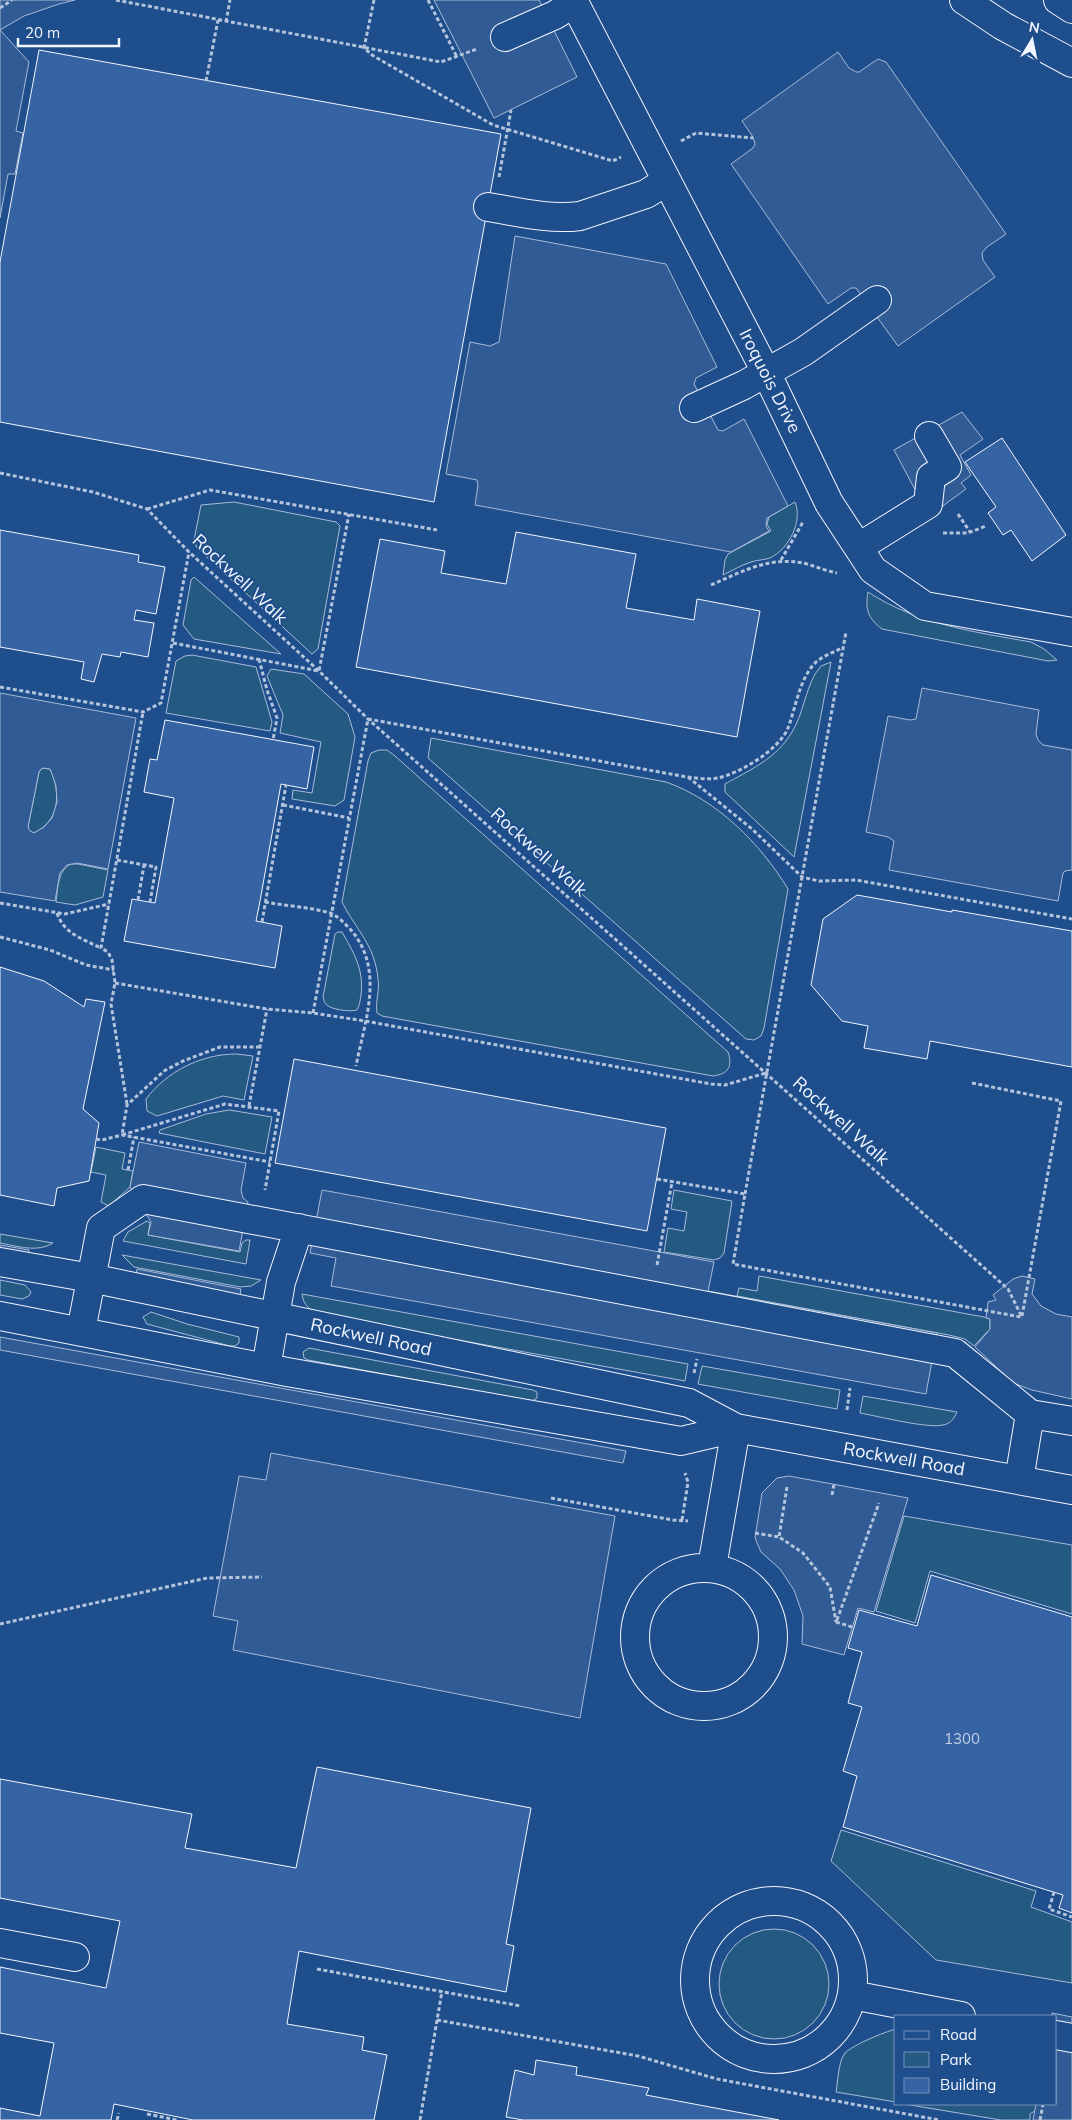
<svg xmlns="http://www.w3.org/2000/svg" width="1072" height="2120" viewBox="0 0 1072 2120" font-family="Mulish,sans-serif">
  <rect width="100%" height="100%" fill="#1f4e8c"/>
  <path fill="#245a82" stroke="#a8bbd7" d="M 234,502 L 336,522 L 340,526 L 318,649 L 312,654 L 197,548 L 194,540 L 201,505 Z
    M 795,502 C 803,521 789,549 770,558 C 764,560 757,560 751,562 C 741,565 732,571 723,575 L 725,560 L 728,554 L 771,531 L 767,524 L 769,517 Z
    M 194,577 L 281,654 L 194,639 L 183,625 L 191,580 Z
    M 868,592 C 917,624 974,632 1031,642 L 1044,649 L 1057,660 L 1048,661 L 882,629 C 868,618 865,610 868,592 Z
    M 192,655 L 256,667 L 272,722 L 270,731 L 166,713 L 176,661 L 185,656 Z
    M 831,662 L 794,857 L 725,792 L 725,784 C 750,770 777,758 792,732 C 803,714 805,692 815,674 L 821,666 Z
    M 271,669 L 304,674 L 348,714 L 355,737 L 344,800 L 335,806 L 292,799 L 293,790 L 312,793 L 321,742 L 280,733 L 283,715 L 267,676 Z
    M 431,738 L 666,782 C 717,800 760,843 788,889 L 764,1028 L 761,1036 L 754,1040 L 746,1039 L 428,758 Z
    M 379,750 L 387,750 L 395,756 L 728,1052 C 733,1067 728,1074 713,1076 L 382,1016 L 377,1013 C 375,1002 380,990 378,979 C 375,945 356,930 342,902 L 368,761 L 371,753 Z
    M 42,768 L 50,769 C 61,792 60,821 34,833 L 29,831 L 28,827 L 39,772 Z
    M 71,864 L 78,864 L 108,870 L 103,897 L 75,905 L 56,902 C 58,889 57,871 71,864 Z
    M 338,932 L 342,932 C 354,953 364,969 361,995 C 360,1000 360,1005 357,1010 C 351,1012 330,1010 326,1004 C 324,1002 324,1000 323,997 L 335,934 Z
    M 236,1054 L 253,1056 L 244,1100 L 223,1096 L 157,1116 L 147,1111 L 146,1099 C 167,1071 202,1054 236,1054 Z
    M 229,1110 L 272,1117 L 265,1154 L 159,1133 L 160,1130 L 206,1114 Z
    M 96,1147 L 125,1153 L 122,1169 L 133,1171 L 130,1187 L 109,1206 L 101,1202 L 106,1175 L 91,1172 Z
    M 674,1190 L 732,1201 L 724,1253 L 720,1258 L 714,1260 L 664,1252 L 668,1228 L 684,1231 L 687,1212 L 671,1209 Z
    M 147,1221 L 150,1223 L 148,1235 L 240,1252 L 242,1243 L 246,1240 L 250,1240 L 246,1264 L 123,1241 L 128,1232 Z
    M 0,1234 L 53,1243 C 37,1253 17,1246 0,1243 Z
    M 122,1255 L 261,1280 L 251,1286 L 240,1287 L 134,1267 Z
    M 759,1276 L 984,1317 L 990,1319 L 990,1329 L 974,1346 L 965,1339 L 949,1335 L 737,1296 L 739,1288 L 757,1291 Z
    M 0,1280 L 25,1285 L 31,1292 L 29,1296 L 22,1299 L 0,1295 Z
    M 302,1294 L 688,1364 L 685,1381 L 320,1315 C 310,1310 303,1305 302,1294 Z
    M 151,1312 L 187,1324 L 239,1337 L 239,1343 L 235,1346 L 230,1346 L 147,1324 L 143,1317 Z
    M 309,1348 L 533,1390 L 537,1392 L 537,1398 L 532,1401 L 308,1360 L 304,1358 L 303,1352 Z
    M 702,1366 L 840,1390 L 837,1409 L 698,1384 Z
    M 863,1396 L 957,1412 C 954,1419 950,1424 943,1425 C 929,1429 877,1416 860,1413 Z
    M 904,1516 L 1072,1545 L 1072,1614 L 930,1571 L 915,1623 L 876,1611 Z
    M 841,1830 L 1036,1891 L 1031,1907 L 1072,1922 L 1072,1983 L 936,1960 L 831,1861 Z
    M719 1984a55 55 0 1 1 110 0a55 55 0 1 1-110 0Z
    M 896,2029 L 896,2102 L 836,2092 C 838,2082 838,2062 845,2053 C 853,2045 884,2032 896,2029 Z
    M 904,2104 L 1039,2104 L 1038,2109 L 1030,2114 L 1030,2120 L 1001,2120 Z"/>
  <path fill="#305b95" stroke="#a8bbd7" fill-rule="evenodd" d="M 0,0 L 75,0 L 59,4 L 24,16 L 0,30 L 29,62 L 16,131 L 23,133 L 15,174 L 8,174 L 0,218 Z
    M 434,0 L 539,0 L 577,77 L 494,118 Z
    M 838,52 L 849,68 L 856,72 L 859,72 L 878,59 L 886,62 L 1006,234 L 987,247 L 982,253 L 983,260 L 995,277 L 898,346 L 856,288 L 851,288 L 828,304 L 731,164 L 753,148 L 755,144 L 753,137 L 742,121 Z
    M 515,236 L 666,264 L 717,367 L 696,378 L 694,384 L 718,430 L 723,431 L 744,419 L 788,506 L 767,518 L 766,526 L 769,531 L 731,552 L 475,505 L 478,485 L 477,480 L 446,474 L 470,342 L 490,346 L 499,342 Z
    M 962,412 L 983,439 L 960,455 L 971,475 L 961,483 L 966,489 L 929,516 L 894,450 Z
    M 922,688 L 1039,710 L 1036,734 L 1038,740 L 1043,745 L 1072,750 L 1072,870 L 1065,871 L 1063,873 L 1058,901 L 889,870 L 894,841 L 888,837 L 866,832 L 888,716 L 910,720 L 916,719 Z
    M 0,693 L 136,718 L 108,869 L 77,863 L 67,865 L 60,873 L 55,901 L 0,892 ZM 42,768 L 50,769 L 52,774 L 56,786 L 57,802 L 52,818 L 44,827 L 34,833 L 30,831 L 28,827 L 39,772 Z
    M 139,1142 L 246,1163 L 241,1190 L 243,1198 L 248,1202 L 239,1251 L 148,1235 L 151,1222 L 130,1187 Z
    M 322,1190 L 714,1262 L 708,1291 L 937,1333 L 926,1394 L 331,1286 L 336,1258 L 310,1253 Z
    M 0,1245 L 29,1250 L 27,1262 L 0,1257 Z
    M 137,1269 L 241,1289 L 239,1302 L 135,1282 Z
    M 1022,1276 L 1035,1279 L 1032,1294 L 1041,1306 L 1056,1314 L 1072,1317 L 1072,1399 L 1032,1390 L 1013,1383 L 975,1347 L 990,1329 L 990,1319 L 986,1318 L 988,1302 L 996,1300 L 993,1295 L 1013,1279 Z
    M 0,1337 L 626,1451 L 623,1463 L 0,1350 Z
    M 271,1453 L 615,1516 L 580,1718 L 233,1650 L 238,1621 L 213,1616 L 239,1476 L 266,1480 Z
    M 789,1476 L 908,1498 L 874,1612 L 858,1608 L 844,1655 L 802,1644 L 803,1616 L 794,1590 L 780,1569 L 761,1552 L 755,1538 L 762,1493 L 777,1478 Z
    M 1052,2013 L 1072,2017 L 1072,2120 L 1033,2120 L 1036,2104 L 1056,2104 L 1056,2016 L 1052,2016 Z"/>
  <path fill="#3563a3" stroke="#f2f6ff" d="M 39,50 L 501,134 L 434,502 L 0,422 L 0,262 Z
    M 1002,438 L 1066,535 L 1032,561 L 1011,530 L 1003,535 L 988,513 L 996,507 L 965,462 Z
    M 0,530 L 139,555 L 138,562 L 165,567 L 156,614 L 136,610 L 134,620 L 154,623 L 148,657 L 121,652 L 120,657 L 102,654 L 94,682 L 81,679 L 84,662 L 0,647 Z
    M 516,532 L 636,554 L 626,608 L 694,620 L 697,599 L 760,611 L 737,737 L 356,667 L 380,539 L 445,551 L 441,573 L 506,584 Z
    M 165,720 L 314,747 L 307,789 L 281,784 L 260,901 L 256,921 L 282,926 L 275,968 L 124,941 L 132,899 L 155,903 L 174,798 L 144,792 L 150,759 L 157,760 Z
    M 857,895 L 952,912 L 952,910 L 1072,931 L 1072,1067 L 930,1041 L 927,1059 L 864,1048 L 868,1026 L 842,1021 L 811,985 L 823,919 Z
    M 0,967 L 44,981 L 84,1007 L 86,999 L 105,1002 L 83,1109 L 99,1123 L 89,1181 L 57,1188 L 54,1206 L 0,1195 Z
    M 294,1059 L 666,1128 L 647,1231 L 275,1163 Z
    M 931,1575 L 1072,1617 L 1072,1913 L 1059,1908 L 1063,1895 L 843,1827 L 857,1776 L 843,1771 L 862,1707 L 848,1703 L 862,1652 L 848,1648 L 859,1610 L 917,1626 Z
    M 317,1767 L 531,1808 L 506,1944 L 514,1946 L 506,1992 L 299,1951 L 287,2024 L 364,2037 L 362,2050 L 387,2055 L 374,2120 L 193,2120 L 114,2104 L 111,2120 L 0,2120 L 0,2108 L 40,2116 L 54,2043 L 0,2033 L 0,1967 L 106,1988 L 120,1921 L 0,1898 L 0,1779 L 192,1814 L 185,1848 L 296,1868 Z
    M 536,2060 L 577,2067 L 576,2075 L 649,2088 L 646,2095 L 779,2120 L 523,2120 L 506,2117 L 515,2070 L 534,2075 Z"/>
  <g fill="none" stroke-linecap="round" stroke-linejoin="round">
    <defs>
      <path id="minor" d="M 573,0 L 766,372 L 829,503 L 873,570 L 925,606 L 1072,632
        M 505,37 L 555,15 L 574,3
        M 488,207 C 518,212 549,220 580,216 L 646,194 L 667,181
        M 694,408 L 744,385 L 803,352 L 877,300
        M 859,547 L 928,504 L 931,477 L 947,467 L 929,436
        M 0,1262 L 91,1278 L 689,1403 L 736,1428 L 1072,1490
        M 0,1316 L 287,1372 L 681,1441 L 736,1428
        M 81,1331 L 101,1228 L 143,1199 L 955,1353 L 1030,1414 L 1072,1421
        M 266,1368 L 281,1282 L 299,1228
        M 1019,1480 L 1030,1414
        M 712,1567 L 736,1428
        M635 1637a69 69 0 1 1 138 0a69 69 0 1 1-138 0Z
        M695 1980a79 79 0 1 1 158 0a79 79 0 1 1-158 0Z
        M 0,1943 L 75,1957
        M 852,1995 L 961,2016
        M 1056,2035 L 1072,2038"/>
      <path id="highway" d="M 964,0 L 1003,26 L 1072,63
        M 1058,0 L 1072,9"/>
    </defs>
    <use href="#minor" stroke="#f2f6ff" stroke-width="30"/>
    <use href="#highway" stroke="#f2f6ff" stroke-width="30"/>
    <path stroke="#b3c4dc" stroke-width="3" stroke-dasharray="4 2.5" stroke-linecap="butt" d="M 116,0 L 441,62 L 477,49
      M 374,0 L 364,48 L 372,55 L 493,125 L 613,161 L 621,157
      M 428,0 L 457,57
      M 0,8 L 12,0
      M 226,22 L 230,0
      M 206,81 L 218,20
      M 681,141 L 696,133 L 753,138
      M 499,177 L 511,110
      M 0,473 L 93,492 L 147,509 L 189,552 L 319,671 L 368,719 L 1008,1289 L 1022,1317
      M 147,509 L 210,490 L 437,530
      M 958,514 L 970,532
      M 943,533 L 968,533 L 986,526
      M 781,560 L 803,522
      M 711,585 C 743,571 772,555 807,564 C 817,567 827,571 837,573
      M 173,643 L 319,671 L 349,514
      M 259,659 L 267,690 L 277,718 L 273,740
      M 0,687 L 143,712 L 161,703 L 189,552
      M 688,777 L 752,829 L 802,877 L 819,881 L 856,880 L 1072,919
      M 283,805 L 349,818
      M 117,860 L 156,867 L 150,902
      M 138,900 L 144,865
      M 265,902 C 286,906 310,907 330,913 C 338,916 345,924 351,930 C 385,970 365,1020 356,1066
      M 0,903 L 65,914 L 109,904
      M 57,913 C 64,934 83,939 101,948
      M 262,922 L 286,785
      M 0,937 L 50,950 L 86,965 L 114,970
      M 115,983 L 267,1009 L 313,1013 L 365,1021 L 711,1084 L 725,1085 L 766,1073
      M 313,1013 L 368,719 L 687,777 C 697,778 708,780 718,778 C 740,773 779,750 788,728 C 796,707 799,681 814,664 C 822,656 834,652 844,647
      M 260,1047 L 220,1047 L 183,1061 L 164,1071 L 127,1105 L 122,1135 L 225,1104 L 279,1111 L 265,1190
      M 972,1083 L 1061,1101 L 1022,1316
      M 127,1104 L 111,1004 L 115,983 L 112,960 L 108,952 L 101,948 L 143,712
      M 249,1106 L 267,1009
      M 96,1139 L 102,1140 L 122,1135 L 270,1162
      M 128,1170 L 134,1137
      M 657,1179 L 745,1194 L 733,1264 L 1021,1317
      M 745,1194 L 846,632
      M 657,1265 L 672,1182
      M 694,1373 L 697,1359
      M 847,1410 L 850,1388
      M 787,1487 L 779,1537 L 803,1553 L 830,1587 L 836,1622
      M 832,1495 L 834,1484
      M 551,1498 L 673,1520 L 688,1521
      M 682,1520 L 688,1482 L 685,1473
      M 755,1533 L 779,1537
      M 837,1620 L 879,1503
      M 836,1622 L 852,1627
      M 0,1624 L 207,1578 L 262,1577
      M 1054,1892 L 1049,1909 L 1072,1917
      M 317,1969 L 521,2006
      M 437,2020 L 638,2056 L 717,2079 L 939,2120
      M 147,2114 L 177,2120
      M 117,2120 L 119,2113
      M 420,2120 L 442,1991
      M 1040,2120 L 1043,2104"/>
    <use href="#minor" stroke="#1f4e8c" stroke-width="28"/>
    <use href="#highway" stroke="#1f4e8c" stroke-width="28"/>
  </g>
  <g text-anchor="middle" stroke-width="4" stroke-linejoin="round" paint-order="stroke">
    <g font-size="15" fill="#c3d1e8">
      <text x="962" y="1744">1300</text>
    </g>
    <g font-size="18" fill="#f2f6ff" stroke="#1f4e8c">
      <text transform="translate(770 381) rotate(63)" y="6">Iroquois Drive</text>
      <text transform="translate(240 579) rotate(43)" y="6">Rockwell Walk</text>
      <text transform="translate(539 852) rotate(42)" y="6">Rockwell Walk</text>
      <text transform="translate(841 1121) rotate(42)" y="6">Rockwell Walk</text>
      <text transform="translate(371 1337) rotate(12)" y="6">Rockwell Road</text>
      <text transform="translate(904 1459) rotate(10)" y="6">Rockwell Road</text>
    </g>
  </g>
  <rect x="894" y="2015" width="162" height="90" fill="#1f4e8c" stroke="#7391ba"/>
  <rect x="904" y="2031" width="25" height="8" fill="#1f4e8c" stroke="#7391ba"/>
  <text x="940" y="2040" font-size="15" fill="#f2f6ff">Road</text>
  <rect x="904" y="2052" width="25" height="15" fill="#245a82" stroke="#7391ba"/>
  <text x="940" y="2065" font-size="15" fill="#f2f6ff">Park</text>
  <rect x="904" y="2078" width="25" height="15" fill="#3563a3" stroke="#7391ba"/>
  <text x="940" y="2090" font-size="15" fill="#f2f6ff">Building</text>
  <g transform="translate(1032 40) rotate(10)" stroke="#1f4e8c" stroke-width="4" paint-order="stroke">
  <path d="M0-4L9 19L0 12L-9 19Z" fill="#f2f6ff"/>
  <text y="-8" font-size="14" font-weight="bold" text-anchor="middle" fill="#f2f6ff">N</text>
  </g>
  <path d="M18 38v8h101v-8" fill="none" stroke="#f2f6ff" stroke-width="2.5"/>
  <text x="25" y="38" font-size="15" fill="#f2f6ff" stroke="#1f4e8c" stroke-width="4" paint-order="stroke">20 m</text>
</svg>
